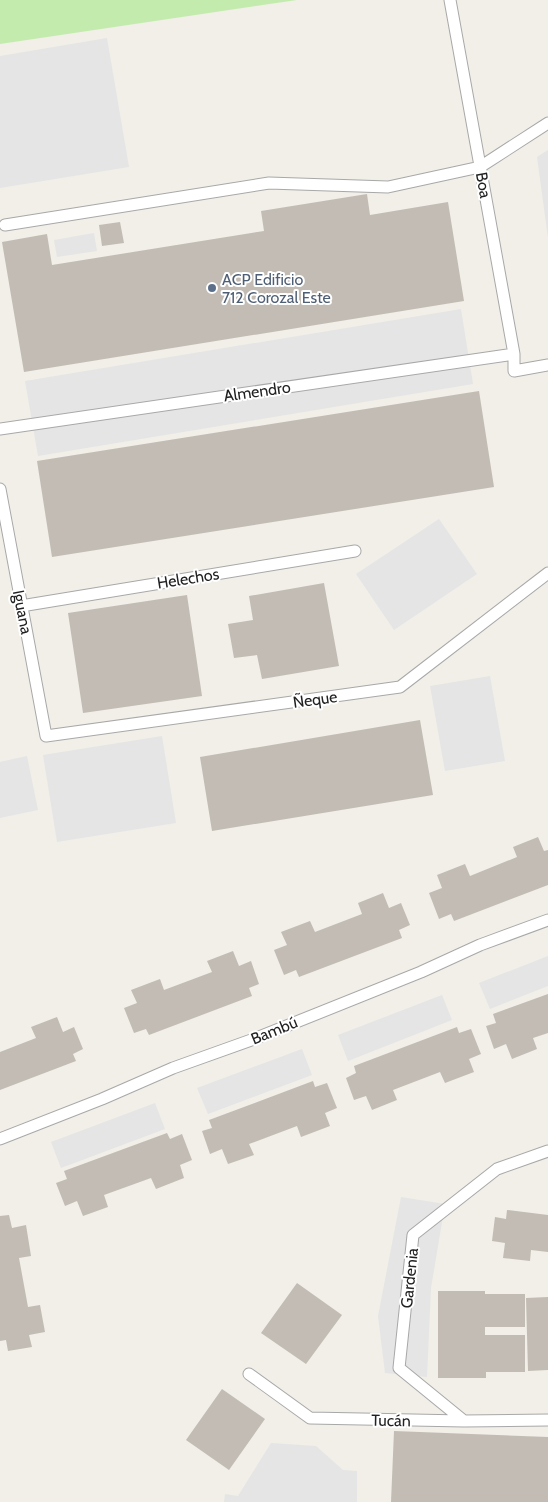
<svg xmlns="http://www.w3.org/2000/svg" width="548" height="1502" viewBox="0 0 548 1502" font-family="Cabin,sans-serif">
  <rect width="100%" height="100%" fill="#f1efe8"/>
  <path fill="#c4ebae" d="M 0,0 L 297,0 L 0,44 Z"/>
  <path fill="#e5e5e5" d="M 107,38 L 129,167 L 0,188 L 0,56 Z
    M 548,150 L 548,238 L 537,157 Z
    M 94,233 L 97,251 L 57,257 L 54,240 Z
    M 461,309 L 473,384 L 38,456 L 25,381 Z
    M 439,519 L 477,574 L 394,630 L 356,574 Z
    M 490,676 L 505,761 L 445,771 L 430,686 Z
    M 162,736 L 176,823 L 57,842 L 43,755 Z
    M 27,756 L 38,810 L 0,818 L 0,762 Z
    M 548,956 L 548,986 L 490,1009 L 479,983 Z
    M 442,995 L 452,1020 L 348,1061 L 338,1035 Z
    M 302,1049 L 312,1075 L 208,1114 L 197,1088 Z
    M 155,1103 L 165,1129 L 61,1168 L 51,1142 Z
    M 401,1197 L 445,1204 L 431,1288 L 427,1377 L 385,1373 L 378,1316 Z
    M 271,1443 L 316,1446 L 343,1470 L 357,1471 L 357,1502 L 224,1502 L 225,1494 L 238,1496 Z"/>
  <path fill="#c2bcb4" d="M 367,194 L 370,215 L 448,202 L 464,301 L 24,372 L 2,242 L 47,234 L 52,265 L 264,231 L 261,211 Z
    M 120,222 L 124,243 L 102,246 L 99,225 Z
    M 479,391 L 494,487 L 52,557 L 37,461 Z
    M 324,583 L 339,666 L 262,679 L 257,655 L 234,658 L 228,624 L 253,620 L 249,596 Z
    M 187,595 L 202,696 L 83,713 L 68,613 Z
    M 420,720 L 433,795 L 212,831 L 200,757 Z
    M 538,837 L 544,851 L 548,850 L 548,885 L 454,921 L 451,914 L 439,919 L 429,893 L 442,888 L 437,875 L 465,864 L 470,876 L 517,857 L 513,847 Z
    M 383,893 L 389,908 L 401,903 L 410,925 L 399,930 L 402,938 L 299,977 L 296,970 L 284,975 L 274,950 L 287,945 L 281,932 L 310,921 L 315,932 L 362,914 L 358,903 Z
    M 233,951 L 239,966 L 251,961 L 259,984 L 249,988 L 252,996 L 149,1035 L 146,1029 L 134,1033 L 124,1008 L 137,1003 L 131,990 L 160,979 L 164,990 L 212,972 L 207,961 Z
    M 548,994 L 548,1033 L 533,1038 L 537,1049 L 512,1059 L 506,1044 L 494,1049 L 486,1026 L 496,1023 L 493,1014 Z
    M 57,1017 L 63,1032 L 74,1027 L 83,1049 L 73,1054 L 76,1061 L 0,1090 L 0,1052 L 36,1038 L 31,1027 Z
    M 457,1027 L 459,1033 L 471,1029 L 481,1054 L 469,1059 L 474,1072 L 445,1083 L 440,1072 L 393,1090 L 397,1100 L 372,1110 L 366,1096 L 354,1100 L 346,1078 L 356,1073 L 354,1066 Z
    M 313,1081 L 315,1087 L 327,1083 L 337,1108 L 325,1113 L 330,1126 L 301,1137 L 297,1126 L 249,1144 L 254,1155 L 228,1164 L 222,1149 L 210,1154 L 202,1131 L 212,1128 L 209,1120 Z
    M 167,1133 L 170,1139 L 182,1134 L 192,1160 L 180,1165 L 184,1178 L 156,1189 L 151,1178 L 104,1195 L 108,1207 L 83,1216 L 77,1201 L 65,1206 L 56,1183 L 67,1179 L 64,1171 Z
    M 507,1210 L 548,1215 L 548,1252 L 531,1250 L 530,1261 L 503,1258 L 505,1243 L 492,1241 L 495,1217 L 506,1219 Z
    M 9,1215 L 12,1228 L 26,1225 L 31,1256 L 19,1258 L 28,1307 L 40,1305 L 45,1332 L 29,1335 L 32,1347 L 8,1351 L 6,1340 L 0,1341 L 0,1216 Z
    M 297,1283 L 342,1315 L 306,1364 L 261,1333 Z
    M 438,1291 L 485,1291 L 485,1294 L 525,1294 L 525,1327 L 485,1327 L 485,1335 L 525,1335 L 525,1372 L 486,1372 L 486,1378 L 438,1378 Z
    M 548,1297 L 548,1370 L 528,1371 L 526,1298 Z
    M 222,1389 L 265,1419 L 229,1470 L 186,1440 Z
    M 394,1431 L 548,1437 L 548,1502 L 391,1502 Z"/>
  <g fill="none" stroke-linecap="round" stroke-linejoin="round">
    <defs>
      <path id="service" d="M 450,0 L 514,354 L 514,371 L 548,365
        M 5,225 L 269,183 L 388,187 L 480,167 L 548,123
        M 0,429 L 514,354
        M 0,489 L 46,736 L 400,687 L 548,573
        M 21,606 L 355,551
        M 0,1139 L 102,1099 L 173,1068 L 254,1039 L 421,972 L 480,945 L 548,920
        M 249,1374 L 310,1418 L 464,1421 L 548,1420
        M 464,1421 L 399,1368 L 413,1235 L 497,1169 L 548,1151"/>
    </defs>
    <use href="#service" stroke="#a8a8a8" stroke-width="13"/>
    <use href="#service" stroke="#fff" stroke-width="11"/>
  </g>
  <circle fill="#5c6f8a" stroke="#fff" stroke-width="2" cx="212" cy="288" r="5"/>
  <g text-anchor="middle" stroke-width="4" stroke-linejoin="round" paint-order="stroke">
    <g font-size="16" fill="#212121" stroke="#fff">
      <text transform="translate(484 185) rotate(80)" y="6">Boa</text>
      <text transform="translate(257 391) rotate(-8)" y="6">Almendro</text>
      <text transform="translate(188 578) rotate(-9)" y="6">Helechos</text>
      <text transform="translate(23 612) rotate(79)" y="6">Iguana</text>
      <text transform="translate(315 699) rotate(-8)" y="6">Ñeque</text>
      <text transform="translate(274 1030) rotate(-22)" y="6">Bambú</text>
      <text transform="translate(409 1278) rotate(-84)" y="6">Gardenia</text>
      <text transform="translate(391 1420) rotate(1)" y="6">Tucán</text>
    </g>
    <g font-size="16" fill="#4e5e75" stroke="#fff" text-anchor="start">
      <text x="222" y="285">ACP Edificio<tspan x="222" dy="18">712 Corozal Este</tspan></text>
    </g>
  </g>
</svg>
